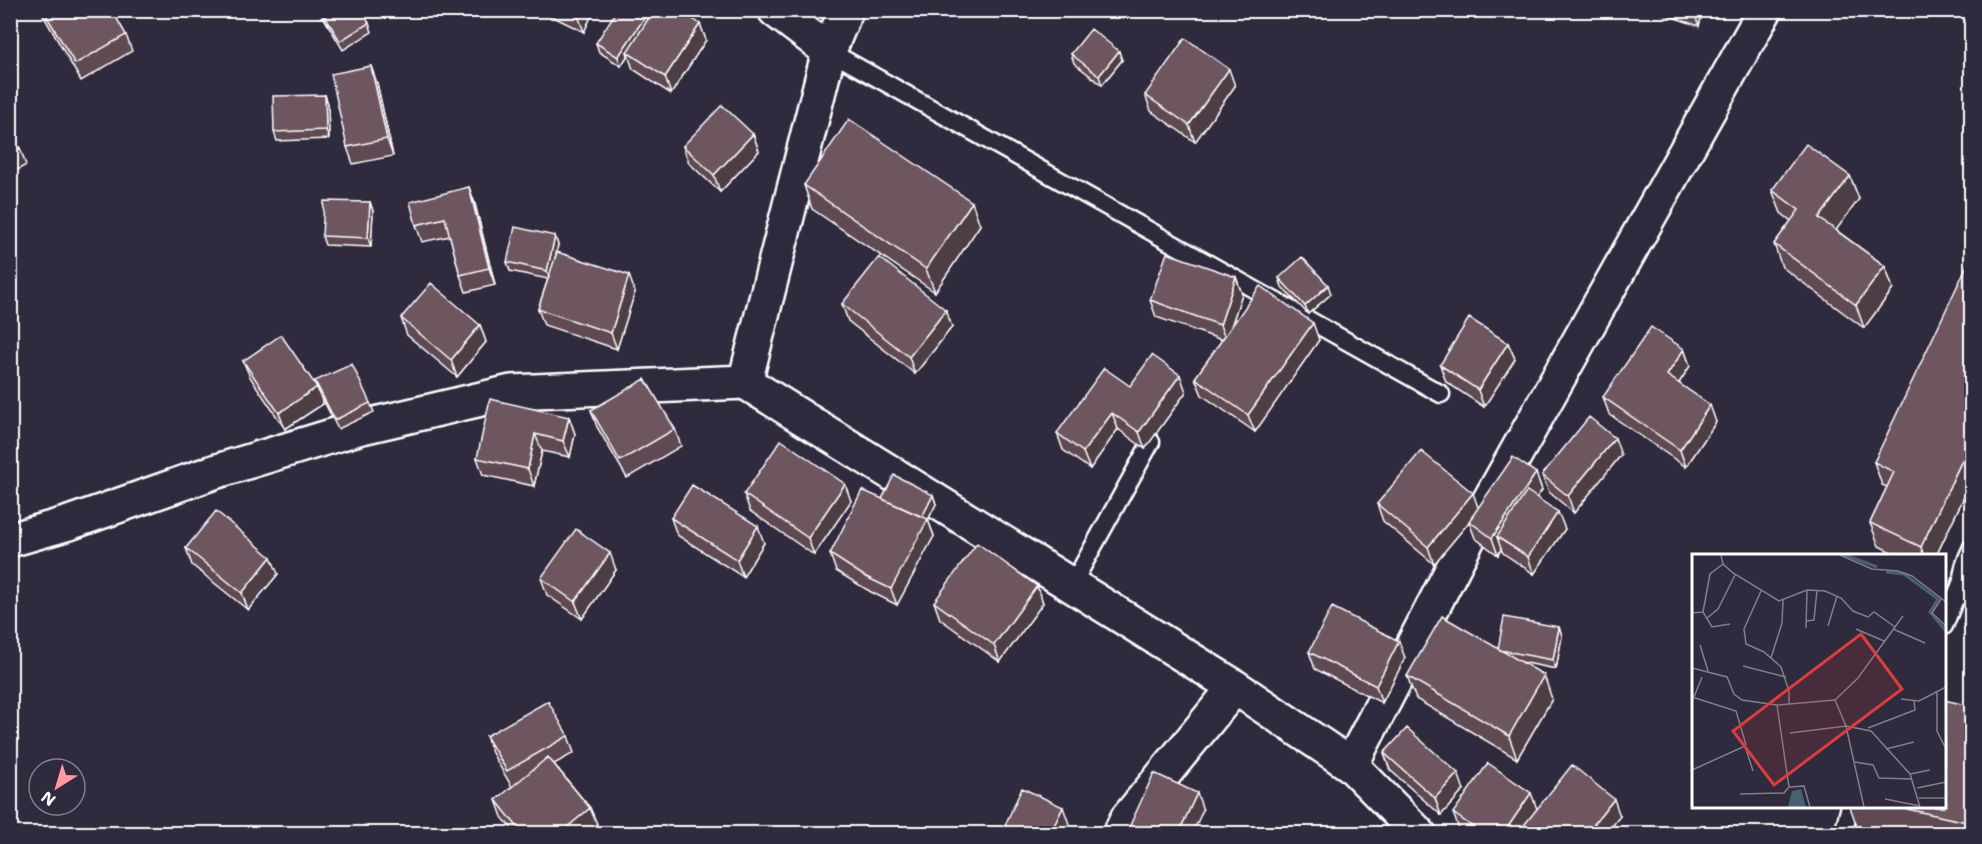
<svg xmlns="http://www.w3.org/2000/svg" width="1982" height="844" viewBox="0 0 1982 844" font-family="'Shantell Sans',sans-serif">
  <rect width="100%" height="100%" fill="#2f2a3d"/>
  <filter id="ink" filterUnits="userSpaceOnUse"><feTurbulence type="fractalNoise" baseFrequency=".0167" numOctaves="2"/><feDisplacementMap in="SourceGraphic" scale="12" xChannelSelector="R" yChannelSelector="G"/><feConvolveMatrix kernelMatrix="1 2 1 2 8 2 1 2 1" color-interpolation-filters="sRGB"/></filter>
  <g filter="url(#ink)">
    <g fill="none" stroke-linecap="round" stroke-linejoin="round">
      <defs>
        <path id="lane" d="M 829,51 L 1441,394
          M 1972,547 C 1964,563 1954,588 1972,601
          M 1072,585 L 1151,442
          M 1944,626 L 1962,581
          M 1843,834 L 1850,806"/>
        <path id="street" d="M 775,10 L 829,51 L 745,382 L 1235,687 L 1351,765 L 1419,834
          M 829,51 L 846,10
          M 10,540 L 69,523 L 214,472 L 358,428 L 511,392 L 745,382
          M 1351,765 L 1469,537 L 1765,10
          M 1120,834 L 1127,819 L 1235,687"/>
      </defs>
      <use href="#lane" stroke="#fff" stroke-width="21"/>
      <use href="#street" stroke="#fff" stroke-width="38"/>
      <use href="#lane" stroke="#2f2a3d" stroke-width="16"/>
      <use href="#street" stroke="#2f2a3d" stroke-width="33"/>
    </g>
    <path fill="#5f4a53" stroke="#fff" stroke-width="1.5" d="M 40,10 L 112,10 L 126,35 L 132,51 L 81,81 Z
      M 319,10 L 361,10 L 369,23 L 372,32 L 343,50 Z
      M 539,10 L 594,10 L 584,32 Z
      M 1651,10 L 1703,10 L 1699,26 Z
      M 647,14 L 649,18 L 700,24 L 706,40 L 671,94 L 633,69 L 628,55 L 621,66 L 599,52 L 596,43 Z
      M 1071,54 L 1122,60 L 1102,85 L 1074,63 Z
      M 377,83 L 393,156 L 353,164 L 347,147 Z
      M 1235,86 L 1195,142 L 1151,111 L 1145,95 Z
      M 325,95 L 328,104 L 329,139 L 277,141 L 274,132 Z
      M 753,134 L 759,151 L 720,192 L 689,163 L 683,146 Z
      M 1850,176 L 1859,199 L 1836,230 L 1885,266 L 1893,289 L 1864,328 L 1782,267 L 1774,244 L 1791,221 L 1781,213 L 1772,190 Z
      M 804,185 L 980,225 L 935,292 L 812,209 Z
      M 469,187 L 475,204 L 495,285 L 466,292 L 460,275 L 450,236 L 422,242 L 416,225 Z
      M 370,202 L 373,211 L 371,247 L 325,245 L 322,236 Z
      M 555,236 L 558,245 L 556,253 L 635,292 L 617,349 L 544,325 L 538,309 L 548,279 L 510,271 L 507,262 Z
      M 1236,277 L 1242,294 L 1231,327 L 1319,340 L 1255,432 L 1202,395 L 1195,378 L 1222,340 L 1156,317 L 1150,300 Z
      M 1279,278 L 1331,294 L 1308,314 L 1282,287 Z
      M 842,304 L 952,327 L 915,374 L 848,321 Z
      M 401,318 L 480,325 L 486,342 L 457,377 L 407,335 Z
      M 1508,343 L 1515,359 L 1484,407 L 1446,382 L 1440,365 Z
      M 1684,349 L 1690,366 L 1679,383 L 1716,422 L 1686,467 L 1609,414 L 1603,397 Z
      M 243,361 L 323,404 L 285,429 L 250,377 Z
      M 315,381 L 370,403 L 374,412 L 338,429 L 318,390 Z
      M 1130,386 L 1186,392 L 1145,449 L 1118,429 L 1090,469 L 1063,450 L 1057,433 Z
      M 591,410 L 675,429 L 681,446 L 627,478 L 597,427 Z
      M 569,417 L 575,434 L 570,457 L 542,451 L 534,486 L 483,475 L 477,458 Z
      M 1621,455 L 1574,513 L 1549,492 L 1542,475 Z
      M 1874,462 L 1971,482 L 1936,556 L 1899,556 L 1879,546 L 1870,523 L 1887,487 L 1882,485 Z
      M 1536,473 L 1542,490 L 1537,497 L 1565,529 L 1534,574 L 1503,553 L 1501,549 L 1498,555 L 1475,538 L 1469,522 L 1434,564 L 1383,521 L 1377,504 L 1478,508 Z
      M 744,494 L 851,501 L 814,555 L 750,511 Z
      M 933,495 L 936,504 L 928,520 L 934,536 L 897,605 L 871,592 L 836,571 L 830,554 L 882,499 Z
      M 671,518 L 764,543 L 743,577 L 677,535 Z
      M 186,548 L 278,574 L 248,610 L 192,565 Z
      M 616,570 L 582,619 L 547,595 L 541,578 Z
      M 1037,586 L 1043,603 L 1000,662 L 940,619 L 934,602 Z
      M 1559,627 L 1562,636 L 1556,669 L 1521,662 L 1552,699 L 1517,759 L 1416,699 L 1407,676 L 1498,649 Z
      M 1309,652 L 1405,658 L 1382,703 L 1315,669 Z
      M 1971,706 L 1971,834 L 1866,834 L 1859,832 L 1850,807 L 1944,807 Z
      M 486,736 L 568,736 L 574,753 L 554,764 L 590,808 L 597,824 L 586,834 L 516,834 L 502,817 L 496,800 L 512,787 L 492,753 Z
      M 1384,753 L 1464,790 L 1441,815 L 1390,770 Z
      M 1537,809 L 1620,816 L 1606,834 L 1465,834 L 1459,829 L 1453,813 Z"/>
    <path fill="#4d3c44" stroke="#fff" stroke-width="1.5" d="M 580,10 L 594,10 L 584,32 L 578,15 Z
      M 1693,10 L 1703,10 L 1699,26 Z
      M 647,14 L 650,23 L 627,52 L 628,55 L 621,66 L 618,57 Z
      M 700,24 L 706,40 L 671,94 L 665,77 Z
      M 1119,51 L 1122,60 L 1102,85 L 1099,76 Z
      M 371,66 L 377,83 L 393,156 L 387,139 Z
      M 1229,69 L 1235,86 L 1195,142 L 1189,125 Z
      M 325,95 L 328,104 L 329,139 L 326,130 Z
      M 753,134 L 759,151 L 720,192 L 714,175 Z
      M 20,148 L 26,165 L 10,175 L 10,154 Z
      M 1850,176 L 1859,199 L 1828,241 L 1819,218 Z
      M 469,187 L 475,204 L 495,285 L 489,268 Z
      M 370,202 L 373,211 L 371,247 L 368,238 Z
      M 972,202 L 980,225 L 935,292 L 926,269 Z
      M 555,236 L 558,245 L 550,280 L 547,271 Z
      M 1885,266 L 1893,289 L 1864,328 L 1856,305 Z
      M 629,275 L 635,292 L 617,349 L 611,333 Z
      M 1236,277 L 1242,294 L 1226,341 L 1220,325 Z
      M 1328,285 L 1331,294 L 1308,314 L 1305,306 Z
      M 946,310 L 952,327 L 915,374 L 909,357 Z
      M 1313,323 L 1319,340 L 1255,432 L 1248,415 Z
      M 480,325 L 486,342 L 457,377 L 451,360 Z
      M 1508,343 L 1515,359 L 1484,407 L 1478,390 Z
      M 1684,349 L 1690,366 L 1673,392 L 1667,375 Z
      M 1180,375 L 1186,392 L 1145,449 L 1139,432 Z
      M 317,387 L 323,404 L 285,429 L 279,413 Z
      M 1710,405 L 1716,422 L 1686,467 L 1680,450 Z
      M 1112,413 L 1118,429 L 1090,469 L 1083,452 Z
      M 569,417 L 575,434 L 570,457 L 563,441 Z
      M 535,434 L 542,451 L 534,486 L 528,469 Z
      M 1615,438 L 1621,455 L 1574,513 L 1568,496 Z
      M 1971,441 L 1971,482 L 1936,556 L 1924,556 L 1921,547 Z
      M 1536,473 L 1542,490 L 1506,543 L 1497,537 L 1501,549 L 1498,555 L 1492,538 Z
      M 845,484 L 851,501 L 814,555 L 808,538 Z
      M 1473,493 L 1479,510 L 1434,564 L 1428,547 Z
      M 933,495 L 936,504 L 928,520 L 934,536 L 897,605 L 891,589 L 920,521 Z
      M 1558,512 L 1565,529 L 1534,574 L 1528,557 Z
      M 758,526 L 764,543 L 743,577 L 737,560 Z
      M 610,553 L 616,570 L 582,619 L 575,602 Z
      M 271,557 L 278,574 L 248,610 L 242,593 Z
      M 1037,586 L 1043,603 L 1000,662 L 994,645 Z
      M 1559,627 L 1562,636 L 1556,669 L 1553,660 Z
      M 1399,641 L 1405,658 L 1382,703 L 1376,686 Z
      M 1544,675 L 1552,699 L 1517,759 L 1509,736 Z
      M 1458,773 L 1464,790 L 1441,815 L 1435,798 Z
      M 12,774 L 18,791 L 10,797 L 10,775 Z
      M 1197,793 L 1203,810 L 1192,834 L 1178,834 Z
      M 1531,793 L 1537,809 L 1520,834 L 1503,834 Z
      M 1614,799 L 1620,816 L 1606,834 L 1586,834 Z
      M 1063,807 L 1069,824 L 1064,834 L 1050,834 Z
      M 590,808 L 597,824 L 586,834 L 559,834 Z"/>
    <path fill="#6e5661" stroke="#fff" stroke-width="1.5" d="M 43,10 L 112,10 L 126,35 L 75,64 Z
      M 321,10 L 361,10 L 369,23 L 340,41 Z
      M 568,10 L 580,10 L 578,15 Z
      M 617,10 L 642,10 L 647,14 L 618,57 L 596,43 Z
      M 654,10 L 680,10 L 700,24 L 665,77 L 627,52 Z
      M 1091,29 L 1119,51 L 1099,76 L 1071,54 Z
      M 1185,38 L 1229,69 L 1189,125 L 1145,95 Z
      M 371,66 L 387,139 L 347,147 L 331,74 Z
      M 325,95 L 326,130 L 274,132 L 273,96 Z
      M 722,105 L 753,134 L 714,175 L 683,146 Z
      M 849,119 L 972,202 L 926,269 L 804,185 Z
      M 10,133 L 20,148 L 10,154 Z
      M 1806,144 L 1850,176 L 1819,218 L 1885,266 L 1856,305 L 1774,244 L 1799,210 L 1772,190 Z
      M 469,187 L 489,268 L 460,275 L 445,218 L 416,225 L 410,202 Z
      M 324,201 L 370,202 L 368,238 L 322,236 Z
      M 515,227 L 555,236 L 547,271 L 507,262 Z
      M 557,252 L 629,275 L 611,333 L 538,309 Z
      M 1167,253 L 1236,277 L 1220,325 L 1150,300 Z
      M 879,257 L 946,310 L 909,357 L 842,304 Z
      M 1302,257 L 1328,285 L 1305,306 L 1279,278 Z
      M 1970,259 L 1971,259 L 1971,441 L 1921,547 L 1870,523 L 1894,472 L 1874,462 Z
      M 431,283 L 480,325 L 451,360 L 401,318 Z
      M 1260,286 L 1313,323 L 1248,415 L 1195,378 Z
      M 1469,318 L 1508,343 L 1478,390 L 1440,365 Z
      M 1651,327 L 1684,349 L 1667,375 L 1710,405 L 1680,450 L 1603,397 Z
      M 281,335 L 317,387 L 279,413 L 243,361 Z
      M 1152,355 L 1180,375 L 1139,432 L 1112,413 L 1083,452 L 1057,433 L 1104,368 L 1130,386 Z
      M 352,364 L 370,403 L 335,420 L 315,381 Z
      M 645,379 L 675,429 L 620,461 L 591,410 Z
      M 490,399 L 569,417 L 563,441 L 535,434 L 528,469 L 477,458 Z
      M 1589,417 L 1615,438 L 1568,496 L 1542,475 Z
      M 781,440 L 845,484 L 808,538 L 744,494 Z
      M 1421,451 L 1473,493 L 1428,547 L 1377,504 Z
      M 1513,457 L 1536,473 L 1492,538 L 1469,521 Z
      M 894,475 L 933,495 L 922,517 L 882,499 Z
      M 692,485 L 758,526 L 737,560 L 671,518 Z
      M 862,490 L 928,519 L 891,589 L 864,576 L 830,554 Z
      M 1527,491 L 1558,512 L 1528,557 L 1497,537 Z
      M 216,511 L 271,557 L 242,593 L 186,548 Z
      M 576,529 L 610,553 L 575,602 L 541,578 Z
      M 977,543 L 1037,586 L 994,645 L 934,602 Z
      M 1332,607 L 1399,641 L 1376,686 L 1309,652 Z
      M 1442,616 L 1544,675 L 1509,736 L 1407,676 Z
      M 1504,617 L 1559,627 L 1553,660 L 1500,650 L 1498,649 Z
      M 1944,700 L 1971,706 L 1971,823 L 1898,807 L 1944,807 Z
      M 548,701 L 568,736 L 507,771 L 486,736 Z
      M 1407,728 L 1458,773 L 1435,798 L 1384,753 Z
      M 548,757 L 590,808 L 559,834 L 523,834 L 496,800 Z
      M 1488,763 L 1531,793 L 1503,834 L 1483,834 L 1453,813 Z
      M 1572,765 L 1614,799 L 1586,834 L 1517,834 Z
      M 1154,773 L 1197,793 L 1178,834 L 1126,834 Z
      M 1022,788 L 1063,807 L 1050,834 L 1001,834 Z"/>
  </g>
  <g transform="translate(1692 554)">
    <rect width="254" height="254" fill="#2f2a3d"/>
    <path d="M 109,235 L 114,253 L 96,253 L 100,237 Z" fill="#486171"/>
    <path fill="none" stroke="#486171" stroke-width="3" d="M 153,1 L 185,13M 194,18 L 212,20 L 246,45 L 238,58 L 254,77"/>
    <path fill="none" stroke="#827f8b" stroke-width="1.5" d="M 29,1 L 31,10 L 41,19 L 87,47 L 115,36 L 133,37 L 149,44 L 161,57 L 176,63 L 182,58 L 203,73M 148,1 L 180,15 L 206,17 L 220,22 L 254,48M 69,37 L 52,75 L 54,90 L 72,98 L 89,113 L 97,137 L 97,150M 249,45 L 240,59 L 254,72M 11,58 L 18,20 L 31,10M 0,59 L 11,58 L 20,73 L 38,70M 14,65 L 26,55 L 43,21M 114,67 L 122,66 L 125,36M 136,72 L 145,42M 114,74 L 115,36M 164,75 L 192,87M 201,75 L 233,89M 8,91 L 16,117M 79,104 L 90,69 L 91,46M 51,112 L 94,123M 0,114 L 35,123 L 42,140 L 50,146 L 85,151 L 143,146 L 154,172 L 179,177 L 218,220 L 228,253M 245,138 L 245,177 L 254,195M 0,143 L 44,157 L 54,191M 2,143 L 10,123M 209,145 L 227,147 L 254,133M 143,146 L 166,124 L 211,62M 85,151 L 97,233 L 112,232 L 118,253M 176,174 L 223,156 L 222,147M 98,179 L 154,172 L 172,253M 194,195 L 222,188M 163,208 L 181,211 L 187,224 L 220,225M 0,216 L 53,192 L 61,217M 218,220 L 238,216M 225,234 L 254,228M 48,240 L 92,239 L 97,233M 227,244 L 254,244M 193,245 L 228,252"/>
    <path fill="#da3e3e" fill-opacity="0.15" stroke="#da3e3e" stroke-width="3" d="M 169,80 L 210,135 L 82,231 L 41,177 Z"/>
    <rect width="254" height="254" fill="none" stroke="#fff" stroke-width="3"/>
  </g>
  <rect width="1982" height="844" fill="none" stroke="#2f2a3d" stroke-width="36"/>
  <rect x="18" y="18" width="1946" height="808" fill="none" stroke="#fff" stroke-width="2" filter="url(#ink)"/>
  <g transform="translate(57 787) rotate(217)"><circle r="28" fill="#2f2a3d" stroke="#827f8b" stroke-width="1.5"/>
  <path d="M0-4.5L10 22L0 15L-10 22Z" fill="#ff9aa2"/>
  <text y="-9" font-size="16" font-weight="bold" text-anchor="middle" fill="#ffffff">N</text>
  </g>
</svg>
